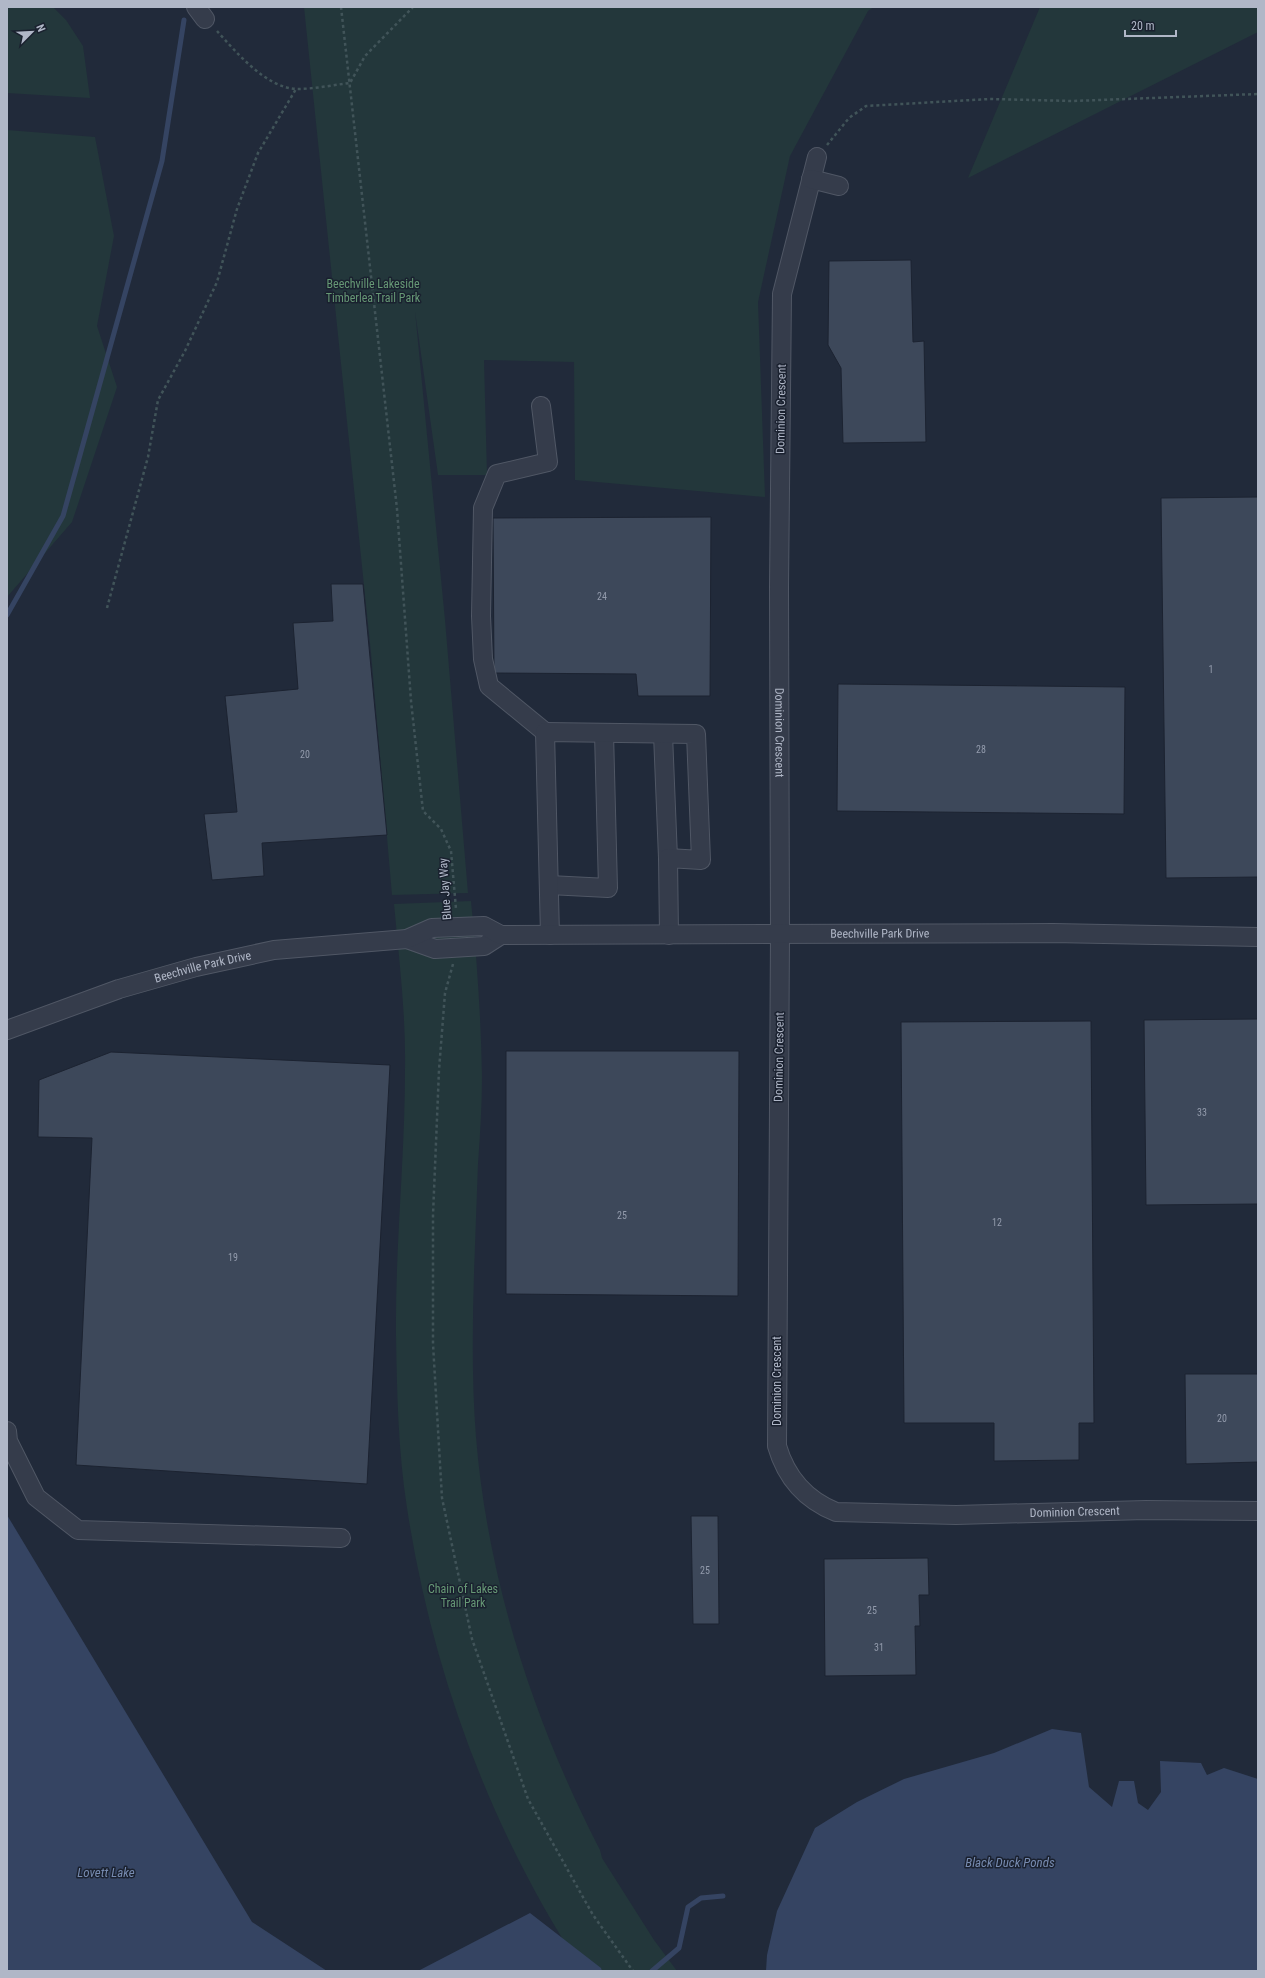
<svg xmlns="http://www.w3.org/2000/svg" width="1265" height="1978" viewBox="0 0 1265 1978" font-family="'Roboto Condensed',sans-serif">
  <rect width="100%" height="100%" fill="#212a3a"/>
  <path fill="#23373b" d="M 7,7 L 53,7 L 66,20 L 83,46 L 90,98 L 7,93 Z
    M 304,7 L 874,7 L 868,11 L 790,156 L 758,302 L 765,497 L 575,480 L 574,362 L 484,360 L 487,475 L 438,475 L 415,311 L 445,620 L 468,893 L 392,895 L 371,653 Z
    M 1040,7 L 1258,7 L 1258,32 L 968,178 Z
    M 7,130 L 95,137 L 114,236 L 97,326 L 117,387 L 72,522 L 7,597 Z
    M 471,901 C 477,960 481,1018 482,1077 C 482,1106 480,1135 478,1164 C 475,1255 469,1347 476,1437 C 488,1582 534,1722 600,1850 L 602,1858 L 654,1940 L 677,1971 L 583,1971 C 491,1832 432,1672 407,1508 C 398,1451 397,1393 396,1336 C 395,1247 405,1158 405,1070 C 406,1014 399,959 394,904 Z"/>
  <path fill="#354462" d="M 7,1515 L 252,1922 L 327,1971 L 7,1971 Z
    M 1052,1729 L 1081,1733 L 1089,1787 L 1112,1807 L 1119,1781 L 1134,1781 L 1138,1803 L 1148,1810 L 1161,1792 L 1160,1761 L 1201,1763 L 1207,1775 L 1224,1768 L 1258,1779 L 1258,1971 L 766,1971 L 767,1955 L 777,1911 L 815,1828 L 857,1802 L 904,1779 L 994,1753 Z
    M 530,1913 L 601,1968 L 602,1971 L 418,1971 Z"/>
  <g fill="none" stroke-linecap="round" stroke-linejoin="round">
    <path stroke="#354462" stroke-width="5" d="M 7,615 L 63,516 L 162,161 L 184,20
      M 652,1971 L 679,1948 L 688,1907 L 701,1898 L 723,1896"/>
  </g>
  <path fill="#3d485a" stroke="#1c2331" d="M 911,260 L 913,342 L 924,341 L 926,442 L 843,443 L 841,368 L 828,345 L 829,261 Z
    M 1258,497 L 1258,877 L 1166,878 L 1161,498 Z
    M 711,517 L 710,696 L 638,696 L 636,674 L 494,673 L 493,518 Z
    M 331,584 L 363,584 L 387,835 L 262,843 L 264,876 L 212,880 L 204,814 L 237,812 L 225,696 L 298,689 L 293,623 L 333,621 Z
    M 838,684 L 1125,687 L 1124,814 L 837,811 Z
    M 1258,1019 L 1258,1204 L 1146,1205 L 1144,1020 Z
    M 1091,1021 L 1094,1423 L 1079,1423 L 1079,1460 L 994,1461 L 994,1423 L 904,1423 L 901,1022 Z
    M 506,1051 L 739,1051 L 738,1296 L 506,1294 Z
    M 111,1052 L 390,1065 L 367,1484 L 76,1465 L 92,1138 L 38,1137 L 39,1080 Z
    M 1185,1374 L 1258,1374 L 1258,1462 L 1186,1464 Z
    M 691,1516 L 718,1516 L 719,1624 L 693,1624 Z
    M 928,1558 L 929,1595 L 919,1595 L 920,1626 L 915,1626 L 916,1675 L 825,1676 L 824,1559 Z"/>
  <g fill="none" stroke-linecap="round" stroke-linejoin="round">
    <defs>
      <g id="minor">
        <path d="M 196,7 L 205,19"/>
        <path id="s1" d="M 817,157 L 782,294 L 779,587 L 780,935 L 777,1446 C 786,1477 806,1500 836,1512 L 956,1515 L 1146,1510 L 1258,1511"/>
        <path d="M 811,179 L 839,186"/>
        <path d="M 541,406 L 548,462 L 497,474 L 483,508 L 481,616 L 483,659 L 489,686 L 545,732"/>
        <path d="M 663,734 L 668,858"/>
        <path d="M 549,885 L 608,888 L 604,733"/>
        <path d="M 550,935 L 545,732 L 696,734 L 701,860 L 668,858 L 669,935"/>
        <path d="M 407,939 L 435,949 L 484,946 L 501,935"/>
        <path id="s2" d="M 7,1030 L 119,989 L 196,967 L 274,950 L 407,939 L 432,928 L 484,926 L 501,935 L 1053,933 L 1258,937"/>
        <path d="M 7,1431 L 8,1441 L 36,1497 L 78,1530 L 341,1538"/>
      </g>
    </defs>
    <use href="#minor" stroke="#505765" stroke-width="20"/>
    <path stroke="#415459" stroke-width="2.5" stroke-dasharray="3 3" stroke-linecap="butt" d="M 341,7 L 397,509 L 411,701 L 423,811 L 441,829 L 451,851 L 456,909
      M 217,31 C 236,52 266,88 297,89 C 314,89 333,85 350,83 L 365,56 L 413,7
      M 827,145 L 849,118 L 866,106 L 990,99 L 1073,101 L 1258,94
      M 107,608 L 148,457 L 158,400 L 185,351 L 217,282 L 237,209 L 258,153 L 296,89
      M 453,964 L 445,993 L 439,1070 L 433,1215 L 433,1344 L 442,1498 L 472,1639 L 528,1799 L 593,1915 L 633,1971"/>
    <use href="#minor" stroke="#353c4b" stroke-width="18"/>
  </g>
  <g text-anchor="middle" stroke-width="3" stroke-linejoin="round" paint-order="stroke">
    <g font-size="10" fill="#939bac">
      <text x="602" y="600">24</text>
      <text x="1211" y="673">1</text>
      <text x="981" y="753">28</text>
      <text x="305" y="758">20</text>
      <text x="1202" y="1116">33</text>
      <text x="622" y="1219">25</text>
      <text x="997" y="1226">12</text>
      <text x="233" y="1261">19</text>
      <text x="1222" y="1422">20</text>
      <text x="705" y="1574">25</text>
      <text x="872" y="1614">25</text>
      <text x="879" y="1651">31</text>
    </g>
    <g font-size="12" fill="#669875" stroke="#1a212f">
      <text x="373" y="288">Beechville Lakeside<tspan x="373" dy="14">Timberlea Trail Park</tspan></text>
      <text x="463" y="1593">Chain of Lakes<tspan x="463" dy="14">Trail Park</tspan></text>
    </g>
    <g font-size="12" fill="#b0b7c7" stroke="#1a212f">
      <text transform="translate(781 409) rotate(-89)" y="4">Dominion Crescent</text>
      <text dy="4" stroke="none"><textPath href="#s1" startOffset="580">Dominion Crescent</textPath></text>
      <text transform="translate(445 889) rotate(-94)" y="4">Blue Jay Way</text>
      <text dy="4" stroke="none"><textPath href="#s2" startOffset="890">Beechville Park Drive</textPath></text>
      <text dy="4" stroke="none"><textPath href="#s2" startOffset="206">Beechville Park Drive</textPath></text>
      <text transform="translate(779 1057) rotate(-89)" y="4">Dominion Crescent</text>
      <text transform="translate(777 1381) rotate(-90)" y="4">Dominion Crescent</text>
      <text dy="4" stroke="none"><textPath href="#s1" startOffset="1624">Dominion Crescent</textPath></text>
    </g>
    <g font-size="13" font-style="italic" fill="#778bb0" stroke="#1a212f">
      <text x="1010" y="1867">Black Duck Ponds</text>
      <text x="106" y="1877">Lovett Lake</text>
    </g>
  </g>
  <rect width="1265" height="1978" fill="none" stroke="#b0b7c7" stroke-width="16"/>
  <g transform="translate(32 32) rotate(66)" stroke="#1a212f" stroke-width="3" paint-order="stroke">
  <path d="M0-3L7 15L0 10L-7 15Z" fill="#b0b7c7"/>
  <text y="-6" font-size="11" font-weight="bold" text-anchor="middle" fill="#b0b7c7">N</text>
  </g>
  <path d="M1125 30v6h51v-6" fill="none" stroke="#b0b7c7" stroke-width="2"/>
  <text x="1131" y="30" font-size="12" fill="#b0b7c7" stroke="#1a212f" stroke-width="3" paint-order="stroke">20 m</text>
</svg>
